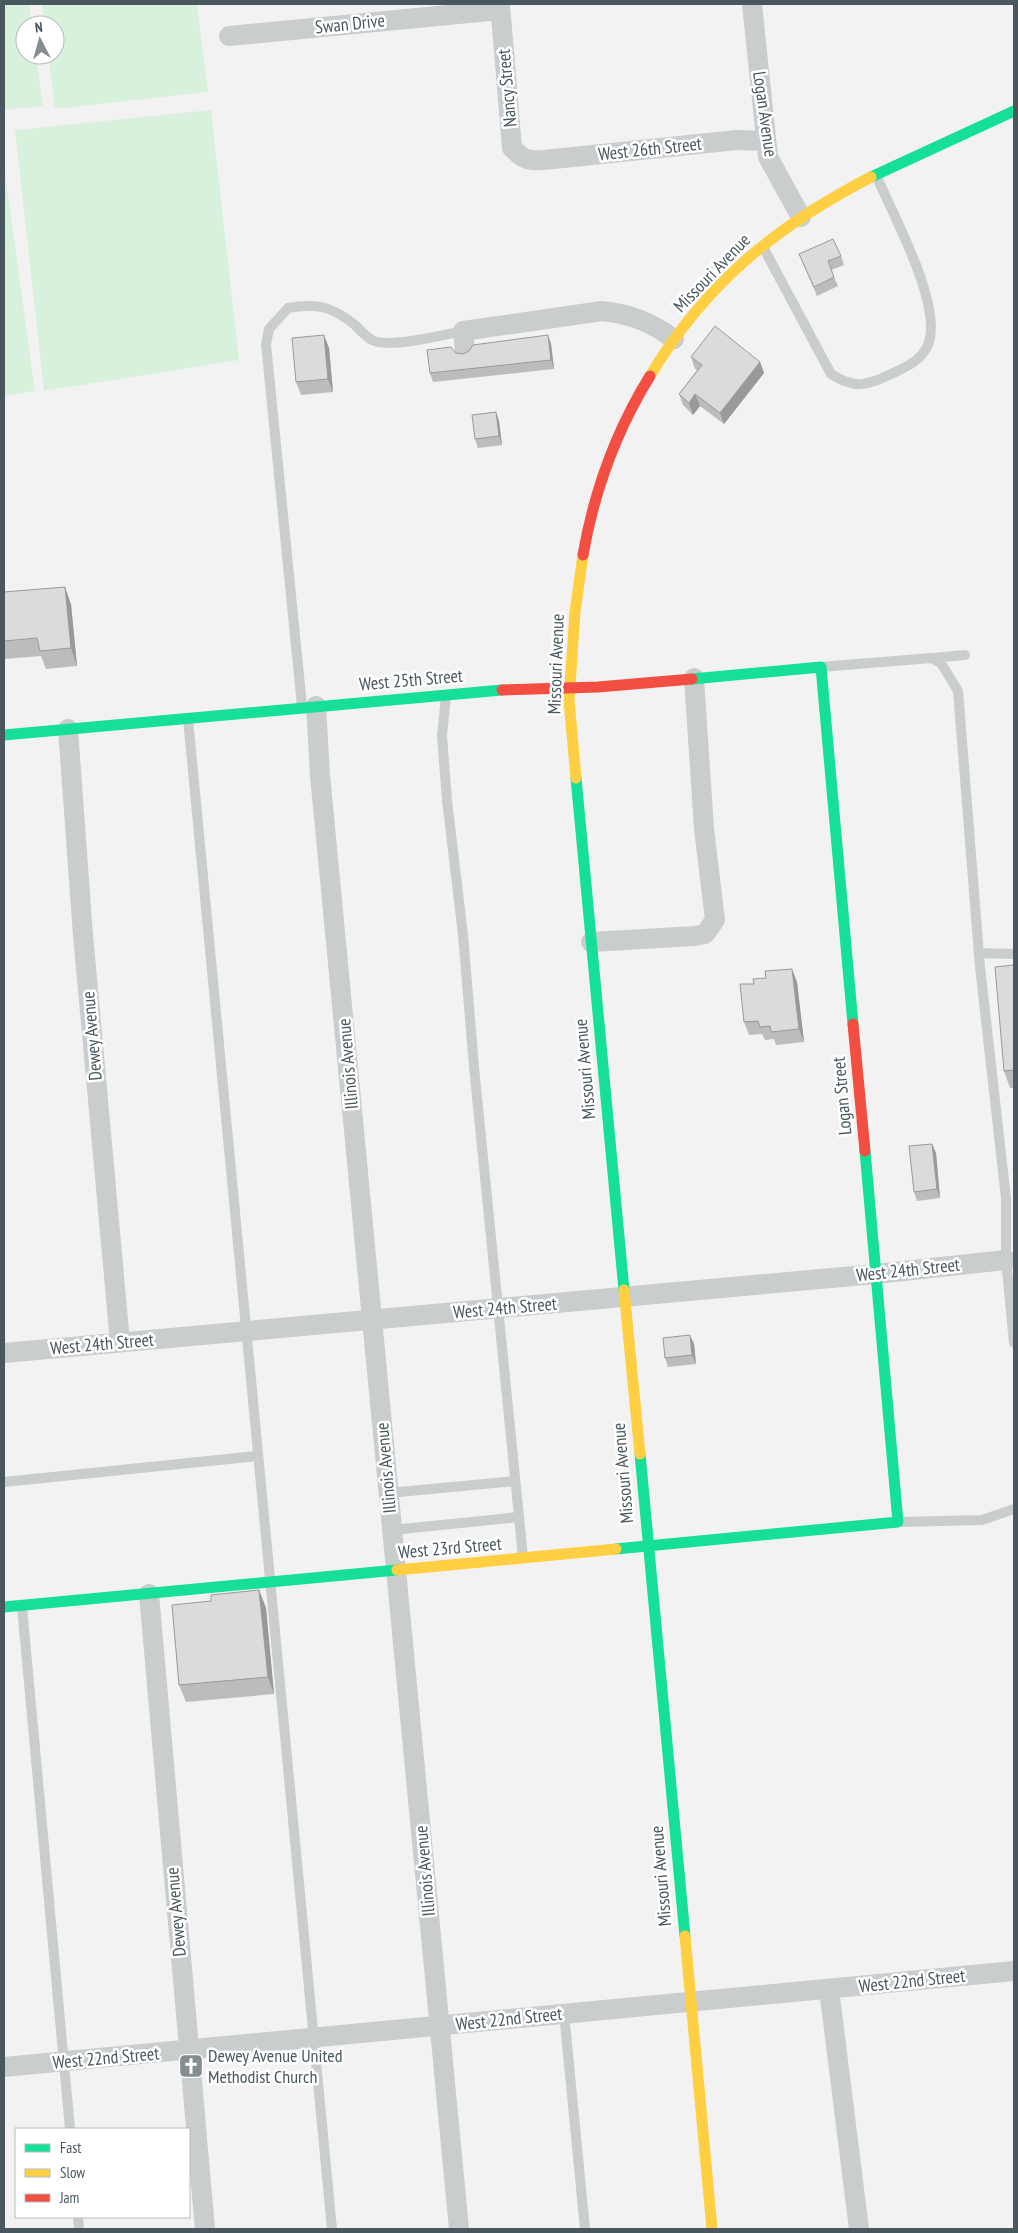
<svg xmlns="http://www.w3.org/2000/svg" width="1018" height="2233" viewBox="0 0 1018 2233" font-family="'PT Sans Narrow',sans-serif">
  <rect width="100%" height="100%" fill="#f3f2f2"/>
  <path fill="#d8f1dd" d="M 4,4 L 29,4 L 32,25 L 25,25 L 25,55 L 36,55 L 43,106 L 4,110 Z
    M 42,4 L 197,4 L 208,92 L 55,109 L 48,55 L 55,55 L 55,25 L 45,25 Z
    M 211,110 L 239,360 L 44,391 L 15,130 Z
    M 4,165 L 35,391 L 4,396 Z"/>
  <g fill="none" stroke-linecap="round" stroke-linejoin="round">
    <path stroke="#cacdce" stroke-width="10" d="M 763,247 L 831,374 C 854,389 867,386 891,374 C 906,367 919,362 927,347 C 946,310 892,213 876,175
      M 933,658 L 965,655
      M 821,667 L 931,658 L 941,663 L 958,691 L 980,967 L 1006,1198 L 1006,1260 L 1014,1343
      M 446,696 L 442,736 L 447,800 L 463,935 L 474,1067 L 523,1557
      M 302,706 L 266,344 L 269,329 L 288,308 C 316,303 332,306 355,325 C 360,330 366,337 372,340 C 388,349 444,335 463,331
      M 188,719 L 332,2229
      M 979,953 L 1014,954
      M 4,1482 L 257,1456
      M 389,1493 L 515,1481
      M 899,1522 L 982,1520 L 1014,1509
      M 392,1530 L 519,1517
      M 22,1607 L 70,2129
      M 564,2013 L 585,2229
      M 78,2217 L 79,2229"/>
    <path stroke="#cacdce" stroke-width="20" d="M 500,4 L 512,148 C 524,160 528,161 544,160 L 737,140 L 766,141
      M 752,4 L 768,157 L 801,217
      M 229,36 L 500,10
      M 465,351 L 463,331 L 602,311 C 630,314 651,322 674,339
      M 316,706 L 320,775 L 459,2229
      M 68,729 L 83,935 L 120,1342
      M 591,942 L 695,936 L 705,934 L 715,920 L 704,829 L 694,678
      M 4,1353 L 876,1274 L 1006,1260
      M 149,1594 L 205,2229
      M 829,1989 L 859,2229
      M 4,2067 L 1014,1971"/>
    <path stroke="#16e098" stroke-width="11" d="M 871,177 L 1014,111
      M 692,679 L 821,667 L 853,1024
      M 4,735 L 502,690
      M 576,778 L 624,1290
      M 640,1454 L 685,1936
      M 616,1549 L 898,1522 L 865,1151
      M 4,1607 L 397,1570"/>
    <path stroke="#ffcf43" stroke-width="11" d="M 650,376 C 705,284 776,226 871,177
      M 576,778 L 569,700 L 575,612 L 583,555
      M 624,1290 L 640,1454
      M 397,1570 L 616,1549
      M 685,1936 L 712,2229"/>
    <path stroke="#f24e42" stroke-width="11" d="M 583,555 C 594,492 616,431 650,376
      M 502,690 L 598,687 L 692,679
      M 853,1024 L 865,1151"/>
  </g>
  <path fill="#bcbcbc" d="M 799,254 L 841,256 L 844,265 L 831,270 L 838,286 L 817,296 Z
    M 548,335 L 551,344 L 554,369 L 433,382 L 430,373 L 456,353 L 463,354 Z
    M 329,348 L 333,392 L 301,395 L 296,382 Z
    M 691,357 L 760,362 L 764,373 L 724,424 L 700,406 L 693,415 L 683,405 L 679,394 L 697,370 L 695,369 Z
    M 496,412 L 499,421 L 502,445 L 478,448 L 475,439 Z
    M 4,592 L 71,604 L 77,666 L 46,669 L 41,656 L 4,659 Z
    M 1014,965 L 1014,1088 L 1010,1088 L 1004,1071 Z
    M 797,982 L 804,1042 L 776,1045 L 774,1039 L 765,1040 L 762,1034 L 749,1035 L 744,1022 L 754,984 Z
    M 932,1144 L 936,1153 L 940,1198 L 917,1201 L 914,1192 Z
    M 694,1344 L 696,1364 L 668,1367 L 665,1358 Z
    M 259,1590 L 266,1608 L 274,1694 L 186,1702 L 179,1685 L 211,1601 Z"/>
  <path fill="#999" d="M 324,335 L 329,348 L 333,392 L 328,379 Z
    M 548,335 L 551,344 L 554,369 L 551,360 Z
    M 760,362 L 764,373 L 724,424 L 720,413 Z
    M 695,394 L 700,406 L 693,415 L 689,403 Z
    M 496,412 L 499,421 L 502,445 L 499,436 Z
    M 65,587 L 71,604 L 77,666 L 71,648 Z
    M 792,969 L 797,982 L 804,1042 L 799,1029 Z
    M 932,1144 L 936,1153 L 940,1198 L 937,1189 Z
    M 690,1335 L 694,1344 L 696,1364 L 692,1355 Z
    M 259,1590 L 266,1608 L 274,1694 L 268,1677 Z"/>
  <path fill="#dbdbdb" stroke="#999" d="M 833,239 L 841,256 L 828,261 L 834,277 L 814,287 L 799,254 Z
    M 715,326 L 760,362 L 720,413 L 695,394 L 689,403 L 679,394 L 702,365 L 691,357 Z
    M 324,335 L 328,379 L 296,382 L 292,338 Z
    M 548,335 L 551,360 L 430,373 L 427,350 L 451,347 L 456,353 L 463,354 L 469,351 L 473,345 Z
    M 496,412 L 499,436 L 475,439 L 472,415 Z
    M 65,587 L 71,648 L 40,651 L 37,638 L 4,641 L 4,592 Z
    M 1014,965 L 1014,1070 L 1004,1071 L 995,967 Z
    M 792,969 L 799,1029 L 771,1032 L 770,1026 L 760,1027 L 758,1021 L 744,1022 L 740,984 L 754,984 L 753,979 L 766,978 L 765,971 Z
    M 932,1144 L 937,1189 L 914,1192 L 909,1146 Z
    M 690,1335 L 692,1355 L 665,1358 L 663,1338 Z
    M 259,1590 L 268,1677 L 179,1685 L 172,1605 L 211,1601 L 211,1595 Z"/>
  <defs>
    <symbol id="church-square" viewBox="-11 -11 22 22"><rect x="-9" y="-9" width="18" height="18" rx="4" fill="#848e92" stroke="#fff"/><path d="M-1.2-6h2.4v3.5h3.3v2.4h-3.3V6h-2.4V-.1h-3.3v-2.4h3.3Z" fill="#fff"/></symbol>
  </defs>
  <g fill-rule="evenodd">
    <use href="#church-square" x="177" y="2052" width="28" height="28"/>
  </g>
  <g text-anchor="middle" stroke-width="5" stroke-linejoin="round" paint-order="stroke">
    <g font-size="18" fill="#49585f" stroke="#fff">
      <text transform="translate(350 24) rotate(-6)" y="6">Swan Drive</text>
      <text transform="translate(507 88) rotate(-95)" y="6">Nancy Street</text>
      <text transform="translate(765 114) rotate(82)" y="6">Logan Avenue</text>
      <text transform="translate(650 149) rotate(-6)" y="6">West 26th Street</text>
      <text transform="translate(712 273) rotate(-46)" y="6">Missouri Avenue</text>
      <text transform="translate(556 664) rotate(-88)" y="6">Missouri Avenue</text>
      <text transform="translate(411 680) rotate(-5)" y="6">West 25th Street</text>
      <text transform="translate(92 1036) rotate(-95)" y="6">Dewey Avenue</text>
      <text transform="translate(348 1064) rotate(-95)" y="6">Illinois Avenue</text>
      <text transform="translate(585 1069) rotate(-95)" y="6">Missouri Avenue</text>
      <text transform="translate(842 1096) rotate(-95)" y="6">Logan Street</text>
      <text transform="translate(908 1270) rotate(-6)" y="6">West 24th Street</text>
      <text transform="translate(505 1308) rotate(-5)" y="6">West 24th Street</text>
      <text transform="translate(102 1344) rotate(-5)" y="6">West 24th Street</text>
      <text transform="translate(386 1468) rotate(-95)" y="6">Illinois Avenue</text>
      <text transform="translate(623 1473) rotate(-95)" y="6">Missouri Avenue</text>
      <text transform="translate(450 1548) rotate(-5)" y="6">West 23rd Street</text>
      <text transform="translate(425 1871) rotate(-95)" y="6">Illinois Avenue</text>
      <text transform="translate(661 1876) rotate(-95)" y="6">Missouri Avenue</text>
      <text transform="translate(176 1912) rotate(-95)" y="6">Dewey Avenue</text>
      <text transform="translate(912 1981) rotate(-6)" y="6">West 22nd Street</text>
      <text transform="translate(509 2019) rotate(-6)" y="6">West 22nd Street</text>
      <text transform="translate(106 2058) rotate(-5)" y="6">West 22nd Street</text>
    </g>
    <g font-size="18" fill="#49585f" stroke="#fff" text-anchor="start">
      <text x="208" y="2062">Dewey Avenue United<tspan x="208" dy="21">Methodist Church</tspan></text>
    </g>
  </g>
  <rect width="1018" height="2233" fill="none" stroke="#49585f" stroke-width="10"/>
  <rect x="15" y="2128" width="175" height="90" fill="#ffffff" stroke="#b6bcbf"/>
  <rect x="25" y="2144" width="25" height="8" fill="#16e098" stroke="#b6bcbf"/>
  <text x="60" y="2153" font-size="15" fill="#49585f">Fast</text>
  <rect x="25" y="2169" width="25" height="8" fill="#ffcf43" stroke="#b6bcbf"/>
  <text x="60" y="2178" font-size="15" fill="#49585f">Slow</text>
  <rect x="25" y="2194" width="25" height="8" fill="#f24e42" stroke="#b6bcbf"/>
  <text x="60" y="2203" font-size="15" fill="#49585f">Jam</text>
  <g transform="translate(40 40) rotate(354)"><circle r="24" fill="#ffffff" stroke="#b6bcbf"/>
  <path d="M0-4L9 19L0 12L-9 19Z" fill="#848e92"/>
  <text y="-8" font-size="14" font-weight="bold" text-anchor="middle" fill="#49585f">N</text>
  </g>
</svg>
